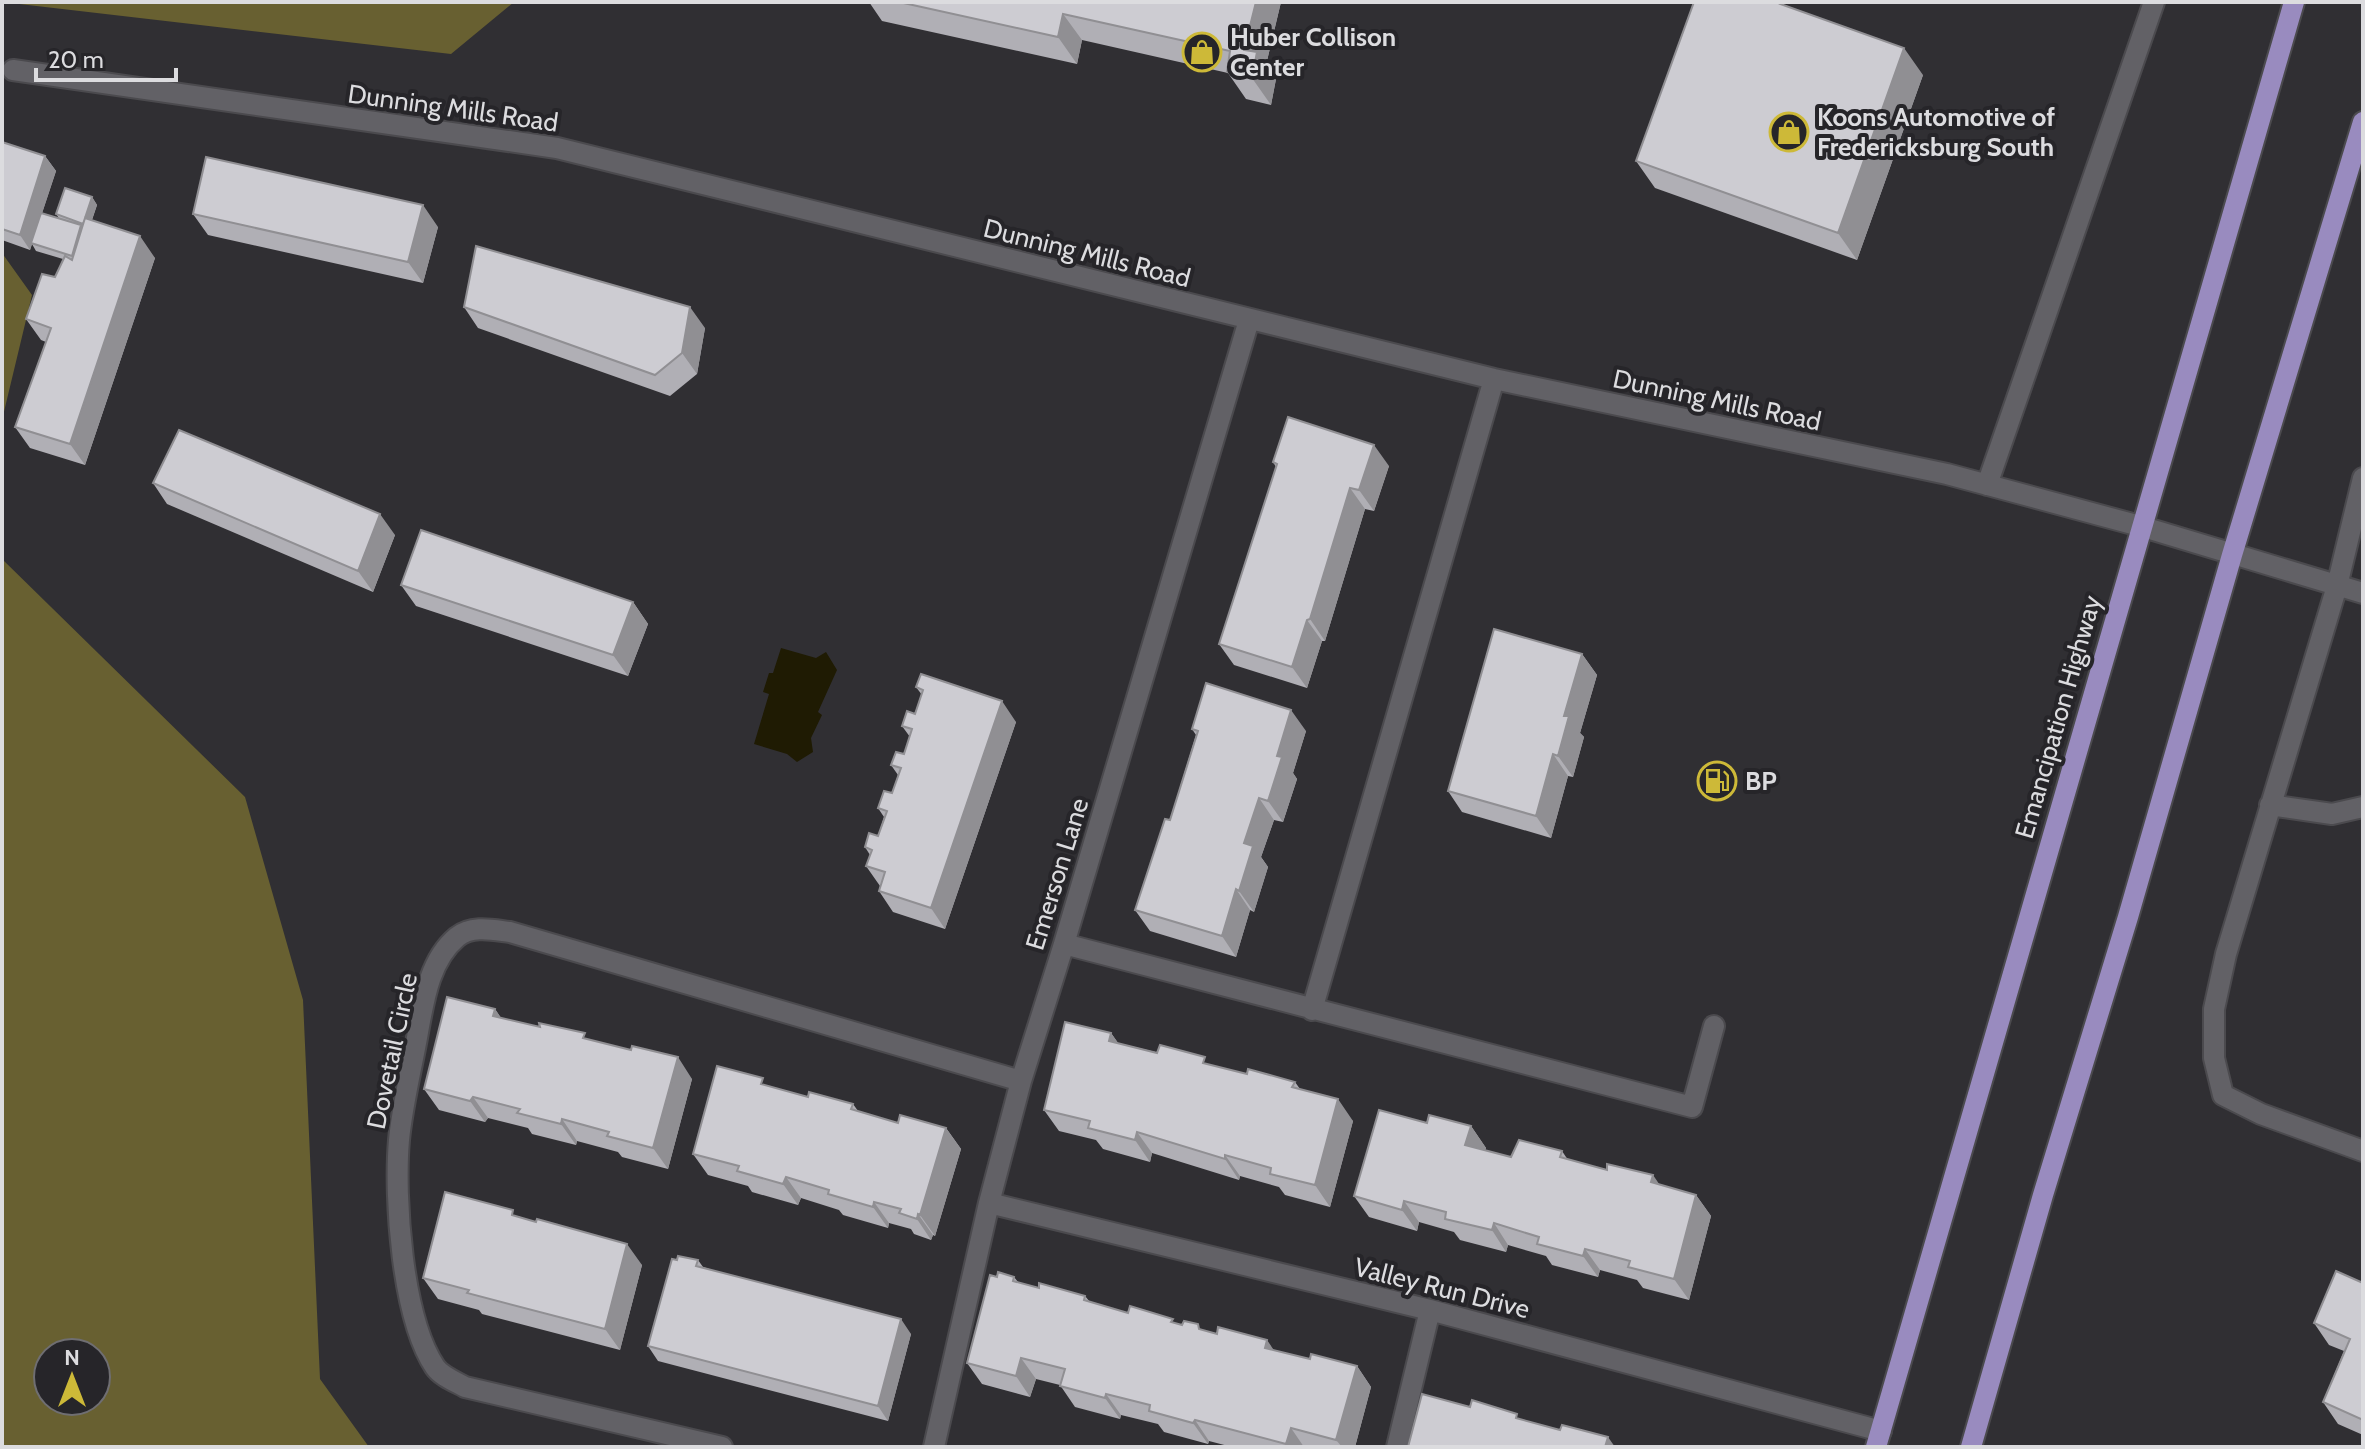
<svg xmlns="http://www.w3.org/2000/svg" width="2365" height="1449" viewBox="0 0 2365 1449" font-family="Cabin,sans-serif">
  <rect width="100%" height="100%" fill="#302f33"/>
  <path fill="#686031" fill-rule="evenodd" d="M 2,2 L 514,2 L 451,54 Z
    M 2,253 L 32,295 L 2,420 Z
    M 2,559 L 245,797 L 303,1000 L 320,1379 L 369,1447 L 2,1447 ZM 48,1353 L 96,1353 L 96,1401 L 48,1401 Z"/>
  <path fill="#1f1b03" d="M 781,648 L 816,658 L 826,652 L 837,670 L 818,712 L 822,715 L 811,738 L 813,752 L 797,762 L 787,754 L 754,744 L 769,694 L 763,692 L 769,673 L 773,673 Z"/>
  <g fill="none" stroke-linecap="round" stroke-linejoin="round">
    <defs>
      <path id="minor" d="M 13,70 L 557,148 L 1494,379 L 1947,474 L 2140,526 L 2363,593
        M 2363,478 L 2337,586 L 2226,954 L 2214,1009 L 2214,1058 L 2223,1095 L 2261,1114 L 2363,1151
        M 1987,485 L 2154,2
        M 2270,805 L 2332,814 L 2363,807
        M 1064,944 L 1692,1107 L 1714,1026
        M 1312,1010 L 1494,379
        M 989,1203 L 1430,1310 L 1881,1431
        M 722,1447 L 465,1387 C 456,1382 441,1376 435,1367 C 402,1318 394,1198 399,1140 C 402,1108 410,1075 416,1043 C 423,1007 427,962 457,937 C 472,925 493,930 510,932 L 1021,1081
        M 934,1447 L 989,1203 L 1021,1081 L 1064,944 L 1249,320
        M 1397,1447 L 1430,1310"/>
      <path id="major" d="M 1876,1447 L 2294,2
        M 1971,1447 L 2043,1195 L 2128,917 L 2232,555 L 2363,122"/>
    </defs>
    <use href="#minor" stroke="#4b4a4e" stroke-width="24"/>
    <use href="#major" stroke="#4b4a4e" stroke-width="24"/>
    <use href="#minor" stroke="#626166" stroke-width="20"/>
    <use href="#major" stroke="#998bbf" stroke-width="20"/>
  </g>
  <path fill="#b0afb5" d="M 869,2 L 1281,2 L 1266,65 L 1276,79 L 1271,105 L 1246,99 L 1228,73 L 1082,40 L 1077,64 L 882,21 Z
    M 1923,75 L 1857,260 L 1655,188 L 1636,161 Z
    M 2,142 L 45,156 L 56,171 L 42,213 L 59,218 L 56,214 L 92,197 L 97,205 L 92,220 L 155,258 L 85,465 L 30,448 L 15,427 L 46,342 L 41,340 L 26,319 L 55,277 L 63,259 L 36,251 L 32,244 L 30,250 L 2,240 Z
    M 193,214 L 438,227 L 423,283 L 208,235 Z
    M 464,307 L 705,328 L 697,374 L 670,396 L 478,328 Z
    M 1273,462 L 1389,466 L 1374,511 L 1365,509 L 1325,641 L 1322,641 L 1307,688 L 1234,665 L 1219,644 L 1276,467 Z
    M 153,483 L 395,535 L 373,592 L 167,504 Z
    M 401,585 L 633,602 L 648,624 L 628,676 L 416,606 Z
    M 1582,654 L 1597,675 L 1580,733 L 1584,737 L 1573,777 L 1568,776 L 1551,838 L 1462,812 L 1448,791 Z
    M 916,687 L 1016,722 L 945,929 L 893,912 L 879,891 L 880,886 L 866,866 L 870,855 L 865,847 L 878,836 L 884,817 L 878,808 L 892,793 L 898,775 L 891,765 L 904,754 L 910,737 L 902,726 L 915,714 L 922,695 Z
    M 1192,729 L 1306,731 L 1293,773 L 1297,779 L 1283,822 L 1274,820 L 1261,857 L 1268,867 L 1254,912 L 1250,910 L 1236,957 L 1150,931 L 1135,910 L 1170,820 L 1196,735 Z
    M 495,1009 L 501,1018 L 589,1040 L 692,1079 L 668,1169 L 622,1157 L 618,1152 L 577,1141 L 576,1145 L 532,1134 L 528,1128 L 488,1118 L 485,1122 L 439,1110 L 424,1089 Z
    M 1111,1033 L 1118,1043 L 1247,1074 L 1295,1082 L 1300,1089 L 1353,1121 L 1330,1207 L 1285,1195 L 1279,1187 L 1240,1176 L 1239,1180 L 1152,1153 L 1150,1162 L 1103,1149 L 1096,1140 L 1059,1131 L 1044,1110 Z
    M 768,1086 L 808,1097 L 853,1104 L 858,1111 L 898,1123 L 946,1128 L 961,1149 L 935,1236 L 933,1235 L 931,1240 L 914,1234 L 911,1229 L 889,1223 L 888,1228 L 843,1215 L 839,1210 L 801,1198 L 798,1205 L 752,1192 L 748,1186 L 708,1175 L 693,1154 Z
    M 1427,1123 L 1471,1126 L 1486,1148 L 1485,1150 L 1511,1157 L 1562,1151 L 1568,1160 L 1696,1195 L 1711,1216 L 1689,1300 L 1643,1288 L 1637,1280 L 1600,1270 L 1598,1277 L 1552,1265 L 1546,1256 L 1508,1245 L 1506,1252 L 1460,1240 L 1454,1232 L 1419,1222 L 1417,1231 L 1369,1217 L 1354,1196 Z
    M 518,1216 L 642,1265 L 620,1350 L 482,1314 L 479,1310 L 438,1299 L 423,1278 Z
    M 677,1260 L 698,1260 L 703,1267 L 911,1334 L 888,1421 L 658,1361 L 648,1346 Z
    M 997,1277 L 1014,1277 L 1018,1282 L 1039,1288 L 1085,1296 L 1090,1302 L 1128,1313 L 1202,1330 L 1274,1350 L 1310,1359 L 1357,1366 L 1371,1387 L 1355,1447 L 1232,1447 L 1209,1441 L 1208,1444 L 1164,1432 L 1158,1424 L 1121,1415 L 1120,1419 L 1075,1407 L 1060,1385 L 1036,1379 L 1030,1397 L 982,1384 L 967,1363 Z
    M 2363,1283 L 2363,1435 L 2338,1424 L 2323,1402 L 2344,1351 L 2329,1345 L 2314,1323 Z"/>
  <path fill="#908f93" d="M 1256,2 L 1281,2 L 1266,65 L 1276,79 L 1271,105 L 1252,78 L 1244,50 Z
    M 1063,14 L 1082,40 L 1077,64 L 1058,37 Z
    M 1904,48 L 1923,75 L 1857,260 L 1838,233 Z
    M 45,156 L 56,171 L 30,250 L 20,235 Z
    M 92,197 L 97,205 L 88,231 L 83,224 Z
    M 423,205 L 438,227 L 423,283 L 408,262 Z
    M 140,236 L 155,258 L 85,465 L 70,444 Z
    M 690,307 L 705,328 L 697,374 L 682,353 Z
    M 1374,445 L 1389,466 L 1374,511 L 1359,490 Z
    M 1350,488 L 1365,509 L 1325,641 L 1310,619 Z
    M 380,514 L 395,535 L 373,592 L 358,571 Z
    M 633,602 L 648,624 L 628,676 L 613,655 Z
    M 1307,620 L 1322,641 L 1307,688 L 1292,667 Z
    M 1582,654 L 1597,675 L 1580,733 L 1584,737 L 1573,777 L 1558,756 L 1564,716 Z
    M 1002,701 L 1016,722 L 945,929 L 931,908 Z
    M 1291,710 L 1306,731 L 1293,773 L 1297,779 L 1283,822 L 1268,801 L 1277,756 Z
    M 1553,754 L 1568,776 L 1551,838 L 1536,816 Z
    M 1259,798 L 1274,820 L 1261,857 L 1268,867 L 1254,912 L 1239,891 L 1244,843 Z
    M 1236,889 L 1250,910 L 1236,957 L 1222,936 Z
    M 495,1009 L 510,1031 L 493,1016 Z
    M 1111,1033 L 1126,1054 L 1109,1041 Z
    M 678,1057 L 692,1079 L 668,1169 L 653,1148 Z
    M 473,1097 L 488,1118 L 485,1122 L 470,1101 Z
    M 1338,1099 L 1353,1121 L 1330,1207 L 1315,1185 Z
    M 562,1119 L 577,1141 L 576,1145 L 561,1124 Z
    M 1471,1126 L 1486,1148 L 1480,1166 L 1465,1145 Z
    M 946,1128 L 961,1149 L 935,1236 L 920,1215 Z
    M 1137,1132 L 1152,1153 L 1150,1162 L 1135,1140 Z
    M 1225,1155 L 1240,1176 L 1239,1180 L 1225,1159 Z
    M 1653,1175 L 1668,1197 L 1651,1182 Z
    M 786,1177 L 801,1198 L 798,1205 L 783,1184 Z
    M 1696,1195 L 1711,1216 L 1689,1300 L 1674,1279 Z
    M 1404,1201 L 1419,1222 L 1417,1231 L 1402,1210 Z
    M 874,1202 L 889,1223 L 888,1228 L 873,1207 Z
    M 918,1214 L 933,1235 L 931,1240 L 917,1219 Z
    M 1494,1223 L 1508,1245 L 1506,1252 L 1492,1230 Z
    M 627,1244 L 642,1265 L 620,1350 L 605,1329 Z
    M 1585,1249 L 1600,1270 L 1598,1277 L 1583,1256 Z
    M 901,1319 L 911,1334 L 888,1421 L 878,1406 Z
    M 1267,1340 L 1282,1362 L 1265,1348 Z
    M 1021,1358 L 1036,1379 L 1030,1397 L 1016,1376 Z
    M 1357,1366 L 1371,1387 L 1355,1447 L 1342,1447 L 1336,1440 Z
    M 1106,1394 L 1121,1415 L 1120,1419 L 1105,1398 Z
    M 1195,1420 L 1209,1441 L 1208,1444 L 1193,1423 Z
    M 1291,1428 L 1304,1447 L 1288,1447 L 1286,1444 Z
    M 1608,1437 L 1615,1447 L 1605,1447 Z"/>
  <path fill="#cdccd2" stroke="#908f93" stroke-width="2" d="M 899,2 L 1256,2 L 1244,50 L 1257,52 L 1252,78 L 1227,72 L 1230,51 L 1063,14 L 1058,37 Z
    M 1694,2 L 1775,2 L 1904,48 L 1838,233 L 1636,161 Z
    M 2,142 L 45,156 L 20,235 L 2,229 Z
    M 206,157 L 423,205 L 408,262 L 193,214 Z
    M 65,188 L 92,197 L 83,224 L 56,214 Z
    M 41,213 L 81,225 L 72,256 L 31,243 Z
    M 85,218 L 140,236 L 70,444 L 15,427 L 51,328 L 26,319 L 42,274 L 55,277 L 65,256 L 72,260 Z
    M 476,246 L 690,307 L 682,353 L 655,375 L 464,307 Z
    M 1288,417 L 1374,445 L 1359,490 L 1350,488 L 1310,619 L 1307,620 L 1292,667 L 1219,644 L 1277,464 L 1273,462 Z
    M 179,430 L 380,514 L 358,571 L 153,483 Z
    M 421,530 L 633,602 L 613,655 L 401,585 Z
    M 1494,629 L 1582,654 L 1564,716 L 1569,716 L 1558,756 L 1553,754 L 1536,816 L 1448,791 Z
    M 921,674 L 1002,701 L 931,908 L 879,891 L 885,872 L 866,866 L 872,850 L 865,847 L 869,833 L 878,836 L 887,811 L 878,808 L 884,791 L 892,793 L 901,768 L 891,765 L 896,752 L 904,754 L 912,729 L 902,726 L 907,711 L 915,714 L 923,690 L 916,687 Z
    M 1206,683 L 1291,710 L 1277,756 L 1282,757 L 1268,801 L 1259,798 L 1244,843 L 1253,846 L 1239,891 L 1236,889 L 1222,936 L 1135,910 L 1165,819 L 1170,820 L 1198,731 L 1192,729 Z
    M 447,997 L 495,1009 L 493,1016 L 540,1027 L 539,1023 L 585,1033 L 583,1038 L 631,1050 L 632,1046 L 678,1057 L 653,1148 L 607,1136 L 609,1132 L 562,1119 L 561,1124 L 517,1113 L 520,1109 L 473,1097 L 470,1101 L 424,1089 Z
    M 1065,1022 L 1111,1033 L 1109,1041 L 1157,1053 L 1160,1045 L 1205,1057 L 1203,1063 L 1247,1074 L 1248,1069 L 1295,1082 L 1292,1087 L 1338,1099 L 1315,1185 L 1270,1174 L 1271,1168 L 1225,1155 L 1225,1159 L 1137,1132 L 1135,1140 L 1088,1128 L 1090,1121 L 1044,1110 Z
    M 717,1066 L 763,1078 L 761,1084 L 808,1097 L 809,1092 L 853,1104 L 851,1109 L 898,1123 L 900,1115 L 946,1128 L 920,1215 L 918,1214 L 917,1219 L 899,1213 L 901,1209 L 874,1202 L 873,1207 L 828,1194 L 829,1190 L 786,1177 L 783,1184 L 737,1171 L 739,1166 L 693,1154 Z
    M 1379,1110 L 1427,1123 L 1429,1115 L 1471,1126 L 1465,1145 L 1511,1157 L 1519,1140 L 1562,1151 L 1560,1157 L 1607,1170 L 1607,1164 L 1653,1175 L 1651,1182 L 1696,1195 L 1674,1279 L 1628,1267 L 1630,1261 L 1585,1249 L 1583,1256 L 1537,1244 L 1539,1237 L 1494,1223 L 1492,1230 L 1445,1219 L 1446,1212 L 1404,1201 L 1402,1210 L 1354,1196 Z
    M 445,1192 L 513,1210 L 512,1215 L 536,1222 L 537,1219 L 627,1244 L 605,1329 L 467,1293 L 469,1290 L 423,1278 Z
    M 678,1256 L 698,1260 L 696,1266 L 901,1319 L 878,1406 L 648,1346 L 672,1259 L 677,1260 Z
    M 2336,1271 L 2363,1283 L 2363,1420 L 2323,1402 L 2350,1339 L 2314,1323 Z
    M 998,1272 L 1014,1277 L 1013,1281 L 1039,1288 L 1039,1283 L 1085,1296 L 1084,1300 L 1128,1313 L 1130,1306 L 1173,1319 L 1171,1322 L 1182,1325 L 1184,1321 L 1198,1324 L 1199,1329 L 1217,1334 L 1218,1327 L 1267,1340 L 1265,1348 L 1310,1359 L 1311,1354 L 1357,1366 L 1336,1440 L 1291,1428 L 1286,1444 L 1195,1420 L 1193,1423 L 1149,1411 L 1150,1405 L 1106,1394 L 1105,1398 L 1060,1386 L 1065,1369 L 1021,1358 L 1016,1376 L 967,1363 L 990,1275 L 997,1277 Z
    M 1422,1394 L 1470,1407 L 1472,1400 L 1517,1414 L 1516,1418 L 1560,1430 L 1562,1425 L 1608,1437 L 1605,1447 L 1408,1447 Z"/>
  <defs>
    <symbol id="shop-ring" viewBox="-11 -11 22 22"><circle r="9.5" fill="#262529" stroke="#cdb938" stroke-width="1.5"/><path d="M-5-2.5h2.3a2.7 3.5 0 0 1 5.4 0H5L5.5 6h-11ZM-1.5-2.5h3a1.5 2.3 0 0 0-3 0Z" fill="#cdb938"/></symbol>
    <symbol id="fuel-ring" viewBox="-11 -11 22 22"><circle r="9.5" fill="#262529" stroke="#cdb938" stroke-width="1.5"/><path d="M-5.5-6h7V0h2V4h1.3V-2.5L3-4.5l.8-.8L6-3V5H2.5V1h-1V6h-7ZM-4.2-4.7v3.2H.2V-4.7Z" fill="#cdb938"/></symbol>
  </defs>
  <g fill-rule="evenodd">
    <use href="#shop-ring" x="1180" y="30" width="44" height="44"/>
    <use href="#shop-ring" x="1767" y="110" width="44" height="44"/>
    <use href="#fuel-ring" x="1695" y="759" width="44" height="44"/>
  </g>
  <g text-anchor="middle" stroke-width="8" stroke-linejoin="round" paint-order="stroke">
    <g font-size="26" font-weight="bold" fill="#dcdcdf" stroke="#262529" text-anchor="start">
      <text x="1230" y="46">Huber Collison<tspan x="1230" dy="30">Center</tspan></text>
      <text x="1817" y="126">Koons Automotive of<tspan x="1817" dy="30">Fredericksburg South</tspan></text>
      <text x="1745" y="790">BP</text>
    </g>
    <g font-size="26" fill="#dcdcdf" stroke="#262529">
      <text transform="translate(453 108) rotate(8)" y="9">Dunning Mills Road</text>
      <text transform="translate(1087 253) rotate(14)" y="9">Dunning Mills Road</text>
      <text transform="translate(1717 400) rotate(12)" y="9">Dunning Mills Road</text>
      <text transform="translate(2058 717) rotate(-74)" y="9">Emancipation Highway</text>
      <text transform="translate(1057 874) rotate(-73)" y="9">Emerson Lane</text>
      <text transform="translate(392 1051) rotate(-78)" y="9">Dovetail Circle</text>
      <text transform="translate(1442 1288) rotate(14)" y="9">Valley Run Drive</text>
    </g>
  </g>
  <rect width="2365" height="1449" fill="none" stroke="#dcdcdf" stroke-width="8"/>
  <g transform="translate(72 1377)"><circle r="38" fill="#262529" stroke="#6f6e72" stroke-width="2"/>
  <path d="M0-6L14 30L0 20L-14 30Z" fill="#cdb938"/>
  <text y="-12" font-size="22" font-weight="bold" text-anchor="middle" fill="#dcdcdf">N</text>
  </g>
  <path d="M36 68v12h140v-12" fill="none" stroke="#dcdcdf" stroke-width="4"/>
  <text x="48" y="68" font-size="24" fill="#dcdcdf" stroke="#262529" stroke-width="6" paint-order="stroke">20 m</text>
</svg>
